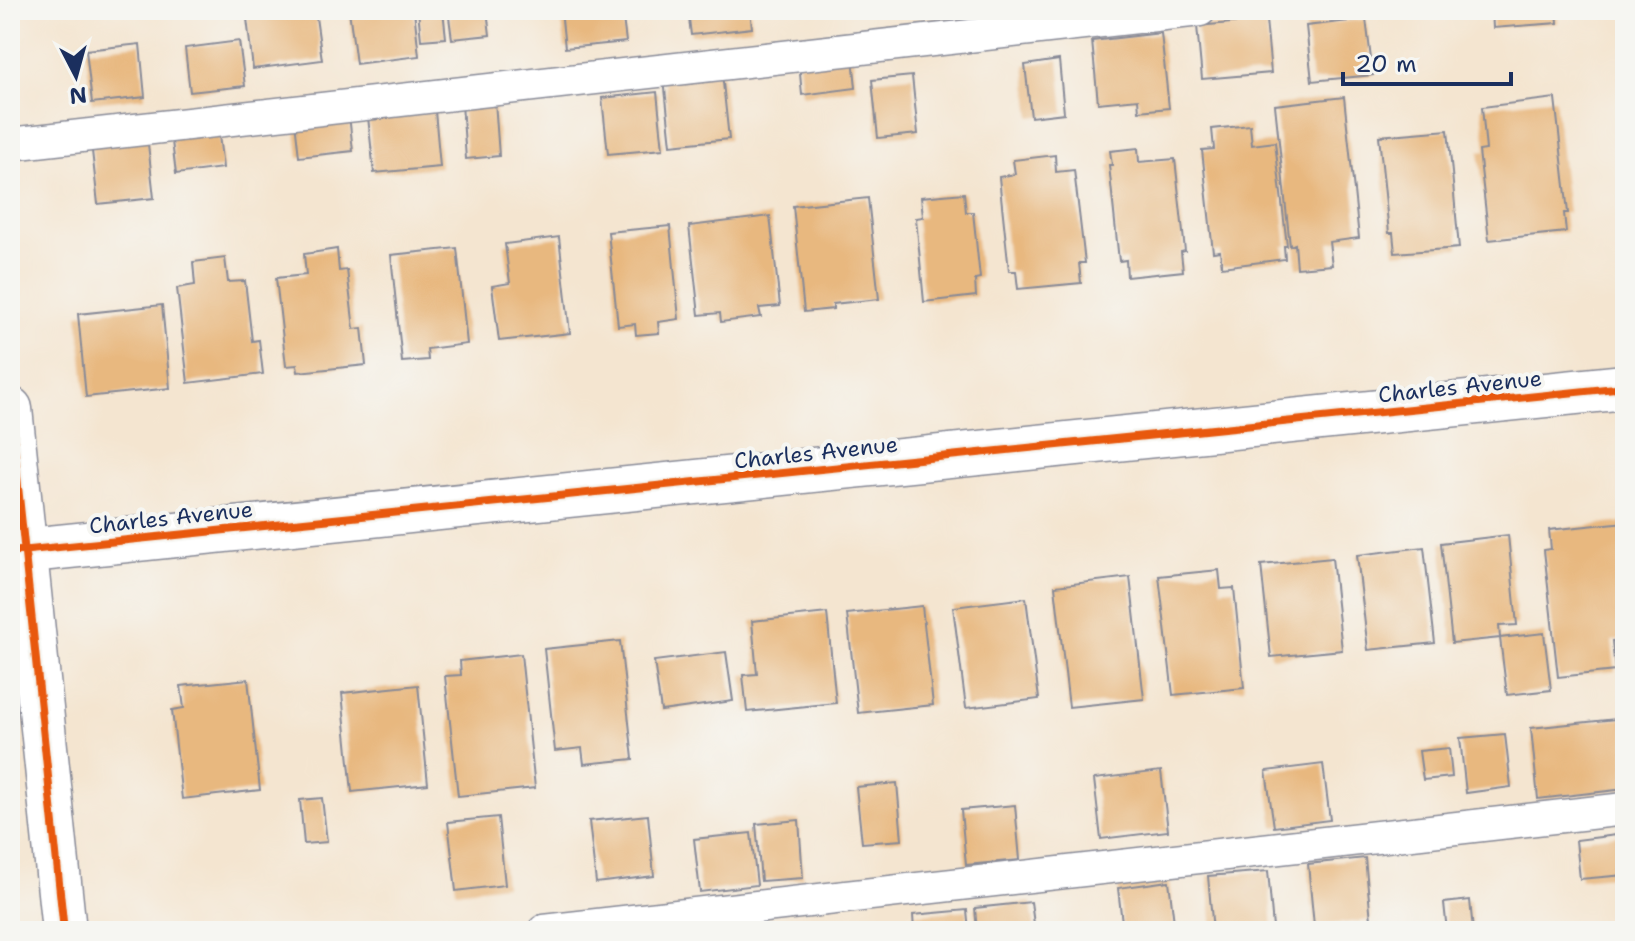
<svg xmlns="http://www.w3.org/2000/svg" width="1635" height="941" viewBox="0 0 1635 941" font-family="'Shantell Sans',sans-serif">
  <rect width="100%" height="100%" fill="#f6f6f2"/>
  <filter id="ink" filterUnits="userSpaceOnUse"><feTurbulence type="fractalNoise" baseFrequency=".0125" numOctaves="2"/><feDisplacementMap in="SourceGraphic" scale="16" xChannelSelector="R" yChannelSelector="G"/><feConvolveMatrix kernelMatrix="1 2 1 2 8 2 1 2 1" color-interpolation-filters="sRGB"/></filter>
  <filter id="wash" filterUnits="userSpaceOnUse"><feTurbulence type="fractalNoise" baseFrequency=".006" numOctaves="4" result="noise"/><feDisplacementMap in="SourceGraphic" scale="32" xChannelSelector="R" yChannelSelector="G"/><feGaussianBlur stdDeviation="1.8" result="paint"/><feColorMatrix in="noise" values="0 0 0 0 0 0 0 0 0 0 0 0 0 0 0 0 0 1.4 0 .05"/><feComposite in="paint" operator="in"/></filter>
  <g filter="url(#wash)">
    <rect width="100%" height="100%" fill="#f4e5d0"/>
    <g id="blocks">
      <path fill="#e8b87f" d="M 246,10 L 315,10 L 322,60 L 253,69 Z
        M 349,10 L 414,10 L 419,56 L 356,64 Z
        M 418,10 L 443,10 L 446,38 L 421,40 Z
        M 448,10 L 487,10 L 490,35 L 452,39 Z
        M 561,10 L 622,10 L 626,42 L 565,48 Z
        M 688,10 L 750,10 L 752,28 L 691,35 Z
        M 1492,10 L 1557,10 L 1558,23 L 1493,28 Z
        M 1366,19 L 1373,75 L 1312,81 L 1306,26 Z
        M 1266,20 L 1271,73 L 1202,79 L 1197,26 Z
        M 1161,33 L 1169,108 L 1139,111 L 1138,99 L 1098,103 L 1092,41 Z
        M 239,41 L 245,86 L 190,92 L 185,48 Z
        M 140,44 L 145,97 L 92,103 L 86,50 Z
        M 853,57 L 856,88 L 802,95 L 799,63 Z
        M 1059,60 L 1064,113 L 1031,117 L 1025,65 Z
        M 722,73 L 729,139 L 671,145 L 664,79 Z
        M 912,76 L 918,134 L 878,138 L 872,80 Z
        M 657,92 L 663,149 L 608,154 L 602,98 Z
        M 1344,97 L 1359,238 L 1329,242 L 1332,265 L 1297,268 L 1295,244 L 1290,246 L 1275,105 Z
        M 1555,98 L 1568,213 L 1564,213 L 1566,232 L 1489,240 L 1479,151 L 1486,150 L 1482,107 Z
        M 495,101 L 499,156 L 466,159 L 462,104 Z
        M 435,111 L 440,167 L 374,173 L 368,117 Z
        M 349,115 L 353,151 L 299,157 L 295,121 Z
        M 1250,125 L 1252,145 L 1275,142 L 1287,246 L 1284,246 L 1285,259 L 1222,267 L 1220,251 L 1213,252 L 1202,150 L 1214,149 L 1212,129 Z
        M 218,127 L 223,168 L 176,174 L 171,133 Z
        M 1448,130 L 1459,248 L 1395,253 L 1393,233 L 1389,233 L 1379,136 Z
        M 147,135 L 154,198 L 98,204 L 91,142 Z
        M 1138,148 L 1139,162 L 1175,159 L 1185,251 L 1181,252 L 1183,271 L 1127,277 L 1126,260 L 1119,261 L 1109,165 L 1112,165 L 1110,151 Z
        M 1055,155 L 1056,172 L 1074,170 L 1085,263 L 1079,263 L 1081,283 L 1018,289 L 1016,271 L 1009,271 L 999,177 L 1015,174 L 1013,160 Z
        M 964,193 L 966,212 L 973,212 L 980,278 L 975,279 L 976,296 L 924,302 L 916,218 L 923,217 L 921,197 Z
        M 868,198 L 879,299 L 833,304 L 833,309 L 804,312 L 793,206 Z
        M 770,216 L 780,306 L 759,308 L 761,317 L 721,322 L 720,313 L 699,315 L 689,226 Z
        M 670,226 L 679,319 L 658,322 L 659,333 L 636,335 L 635,324 L 618,326 L 608,232 Z
        M 559,237 L 570,333 L 499,341 L 492,286 L 510,283 L 505,244 Z
        M 457,248 L 467,344 L 427,349 L 428,360 L 402,362 L 391,255 Z
        M 337,249 L 339,271 L 347,270 L 354,329 L 362,328 L 366,365 L 298,372 L 297,365 L 286,366 L 276,278 L 306,275 L 304,254 Z
        M 225,258 L 228,282 L 245,281 L 252,341 L 259,340 L 263,374 L 188,383 L 177,288 L 195,285 L 193,262 Z
        M 162,305 L 170,388 L 86,397 L 78,314 Z
        M 1625,522 L 1625,578 L 1622,578 L 1625,640 L 1612,641 L 1615,671 L 1558,677 L 1544,550 L 1551,549 L 1549,530 Z
        M 1508,535 L 1517,625 L 1499,626 L 1500,638 L 1452,643 L 1441,543 Z
        M 1424,547 L 1435,643 L 1368,650 L 1357,555 Z
        M 1332,558 L 1342,650 L 1271,657 L 1261,565 Z
        M 1219,570 L 1221,589 L 1234,588 L 1244,688 L 1173,695 L 1159,576 Z
        M 1130,577 L 1144,699 L 1069,707 L 1055,586 Z
        M 1026,598 L 1039,699 L 966,708 L 953,607 Z
        M 922,606 L 933,705 L 858,713 L 847,614 Z
        M 827,613 L 836,703 L 747,712 L 743,675 L 757,674 L 752,621 Z
        M 1544,633 L 1551,690 L 1507,695 L 1500,638 Z
        M 620,641 L 633,759 L 584,764 L 582,748 L 555,751 L 544,649 Z
        M 726,652 L 733,701 L 661,711 L 654,661 Z
        M 521,654 L 535,788 L 458,796 L 445,676 L 461,675 L 460,661 Z
        M 248,679 L 260,790 L 182,799 L 172,710 L 184,708 L 181,686 Z
        M 418,685 L 428,784 L 352,792 L 342,693 Z
        M 1625,718 L 1625,789 L 1538,799 L 1531,728 Z
        M 1505,734 L 1511,787 L 1466,793 L 1460,738 Z
        M 1449,748 L 1452,777 L 1423,780 L 1419,751 Z
        M 1323,764 L 1330,820 L 1274,827 L 1266,771 Z
        M 1161,771 L 1168,831 L 1101,839 L 1094,779 Z
        M 897,783 L 902,840 L 862,843 L 856,787 Z
        M 322,798 L 327,842 L 304,844 L 300,800 Z
        M 1015,805 L 1020,860 L 966,865 L 961,810 Z
        M 648,815 L 654,876 L 596,883 L 589,821 Z
        M 498,817 L 505,885 L 456,891 L 448,822 Z
        M 799,820 L 803,878 L 761,881 L 756,824 Z
        M 751,833 L 757,885 L 700,892 L 694,839 Z
        M 1625,834 L 1625,875 L 1580,879 L 1576,840 Z
        M 1365,858 L 1371,920 L 1314,926 L 1308,864 Z
        M 1268,871 L 1273,928 L 1213,931 L 1208,876 Z
        M 1169,881 L 1175,931 L 1123,931 L 1118,888 Z
        M 1470,900 L 1473,931 L 1447,931 L 1444,903 Z
        M 1031,902 L 1035,931 L 977,931 L 975,908 Z
        M 967,910 L 969,931 L 914,931 L 913,915 Z"/>
    </g>
  </g>
  <g filter="url(#ink)">
    <use href="#blocks" fill-opacity="0" stroke="#888a97" stroke-width="2"/>
    <g fill="none" stroke-linecap="round" stroke-linejoin="round">
      <defs>
        <path id="lane" d="M 10,144 L 1200,10
          M 544,931 L 1625,809"/>
        <path id="street" d="M 10,409 L 64,931
          M 10,552 L 1625,387"/>
      </defs>
      <use href="#lane" stroke="#888a97" stroke-width="35"/>
      <use href="#street" stroke="#888a97" stroke-width="47"/>
      <use href="#lane" stroke="#fff" stroke-width="32"/>
      <use href="#street" stroke="#fff" stroke-width="44"/>
      <defs>
        <path id="cycleway" d="M 10,409 L 64,931
          M 10,552 L 1625,387"/>
      </defs>
      <use href="#cycleway" stroke="#f6f6f2" stroke-width="13"/>
      <use href="#cycleway" stroke="#e8590c" stroke-width="8"/>
    </g>
  </g>
  <g text-anchor="middle" stroke-width="8" stroke-linejoin="round" paint-order="stroke">
    <g font-size="22" fill="#1b2f5e" stroke="#f6f6f2">
      <text transform="translate(1460 386) rotate(-6)" y="8">Charles Avenue</text>
      <text transform="translate(816 452) rotate(-6)" y="8">Charles Avenue</text>
      <text transform="translate(171 517) rotate(-6)" y="8">Charles Avenue</text>
    </g>
  </g>
  <rect width="1635" height="941" fill="none" stroke="#f6f6f2" stroke-width="40"/>
  <g transform="translate(76 76) rotate(174)" stroke="#f6f6f2" stroke-width="6" paint-order="stroke">
  <path d="M0-6L14 30L0 20L-14 30Z" fill="#1b2f5e"/>
  <text y="-12" font-size="22" font-weight="bold" text-anchor="middle" fill="#1b2f5e">N</text>
  </g>
  <path d="M1343 72v12h168v-12" fill="none" stroke="#1b2f5e" stroke-width="4"/>
  <text x="1355" y="72" font-size="24" fill="#1b2f5e" stroke="#f6f6f2" stroke-width="6" paint-order="stroke">20 m</text>
</svg>
